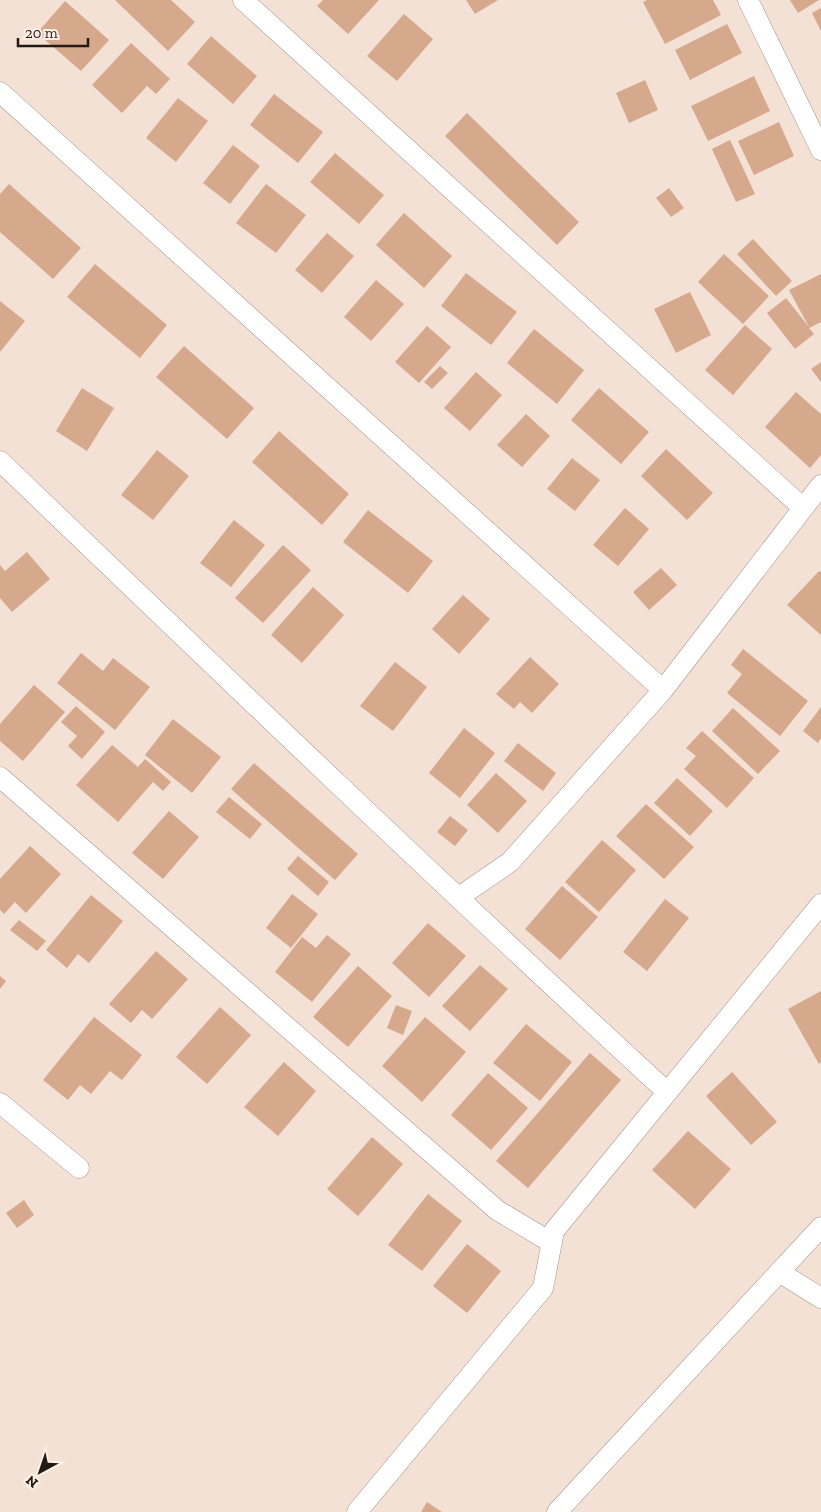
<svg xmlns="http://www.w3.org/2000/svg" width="821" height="1512" viewBox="0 0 821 1512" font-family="'Zilla Slab',serif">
  <rect width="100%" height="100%" fill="#f3e1d6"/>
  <path fill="#d6a88c" d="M 115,0 L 171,0 L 195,22 L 168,51 Z
    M 323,0 L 379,0 L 348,34 L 317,6 Z
    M 466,0 L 498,0 L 475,14 Z
    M 647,0 L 713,0 L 721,15 L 665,44 L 643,2 Z
    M 790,0 L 819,0 L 798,13 Z
    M 65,1 L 109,40 L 81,71 L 37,33 Z
    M 821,8 L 821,31 L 812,13 Z
    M 404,14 L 433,39 L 397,81 L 367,56 Z
    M 727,24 L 742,53 L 690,80 L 675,50 Z
    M 211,36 L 257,76 L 233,104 L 187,64 Z
    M 131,43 L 170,79 L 156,94 L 147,86 L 122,113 L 92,85 Z
    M 754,76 L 770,111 L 708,141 L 691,106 Z
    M 645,80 L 658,110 L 629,123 L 616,93 Z
    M 274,94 L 323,132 L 298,163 L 250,125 Z
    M 178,98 L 208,121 L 176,162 L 146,138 Z
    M 467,113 L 579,222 L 557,245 L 445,136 Z
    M 779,122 L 794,156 L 754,175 L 738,141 Z
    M 730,140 L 755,194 L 736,202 L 712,149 Z
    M 233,145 L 260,166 L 230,204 L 203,183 Z
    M 335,153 L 384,195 L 359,224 L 310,182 Z
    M 9,184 L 81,248 L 53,279 L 0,232 L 0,194 Z
    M 266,184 L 306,215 L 276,253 L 236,223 Z
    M 669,188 L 684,208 L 671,217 L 656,198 Z
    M 404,213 L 452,256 L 424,288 L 376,245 Z
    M 327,233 L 354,256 L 322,293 L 295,270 Z
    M 753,239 L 792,281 L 776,296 L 737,254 Z
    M 724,254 L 769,296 L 743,324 L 698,282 Z
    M 95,264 L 167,325 L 140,358 L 67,297 Z
    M 466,273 L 517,312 L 491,345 L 441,306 Z
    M 821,274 L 821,322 L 809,328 L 814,334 L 795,349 L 767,313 L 786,298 L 809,327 L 789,290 Z
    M 376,280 L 404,304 L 371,341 L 344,317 Z
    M 690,292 L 711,335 L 676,353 L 654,309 Z
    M 0,301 L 25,321 L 0,352 Z
    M 745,325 L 772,349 L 733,395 L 705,370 Z
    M 427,326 L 451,347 L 419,383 L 395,362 Z
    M 534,329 L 584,370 L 557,404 L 507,363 Z
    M 184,346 L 254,408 L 227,439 L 156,377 Z
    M 821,362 L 821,382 L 811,369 Z
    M 440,366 L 448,373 L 432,389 L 424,382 Z
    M 476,372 L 502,395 L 470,431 L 444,408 Z
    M 82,388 L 114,408 L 87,451 L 56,431 Z
    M 599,388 L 649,432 L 621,464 L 571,420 Z
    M 796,392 L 821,414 L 821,455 L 810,468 L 765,427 Z
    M 526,414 L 550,436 L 522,467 L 497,445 Z
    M 279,431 L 349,494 L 322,525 L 252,462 Z
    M 666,449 L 713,493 L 687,520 L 641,476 Z
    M 157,450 L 189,476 L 153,520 L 121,495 Z
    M 572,458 L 600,480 L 575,511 L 547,489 Z
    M 625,508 L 649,529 L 618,566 L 593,545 Z
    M 368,510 L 433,561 L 408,593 L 343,542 Z
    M 234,520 L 265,545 L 231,587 L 200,563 Z
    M 283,545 L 311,570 L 263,623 L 235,598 Z
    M 27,552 L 50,579 L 12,612 L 0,598 L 0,565 L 5,571 Z
    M 661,568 L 677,585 L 649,610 L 633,592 Z
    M 819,571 L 821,572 L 821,635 L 787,605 Z
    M 313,587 L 344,615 L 302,663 L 271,635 Z
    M 463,595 L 490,619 L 459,654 L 432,629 Z
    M 743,649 L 808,701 L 780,736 L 727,693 L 742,674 L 731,665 Z
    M 81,653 L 103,671 L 113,658 L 150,687 L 115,730 L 57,683 Z
    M 530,657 L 559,684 L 532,713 L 520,702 L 514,709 L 496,694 Z
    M 395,662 L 427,687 L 393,731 L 360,706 Z
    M 34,685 L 65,712 L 23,761 L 0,741 L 0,724 Z
    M 76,706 L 105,732 L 82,759 L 68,746 L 77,736 L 61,722 Z
    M 821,707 L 821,738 L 818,743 L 803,731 Z
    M 733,708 L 780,751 L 758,774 L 712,731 Z
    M 173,719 L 221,757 L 192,793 L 145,755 Z
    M 464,728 L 495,753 L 460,798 L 429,773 Z
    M 702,731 L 754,778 L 727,808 L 684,769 L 696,756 L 686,748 Z
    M 518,743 L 556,773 L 543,791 L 504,761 Z
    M 112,745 L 138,767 L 145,759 L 171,782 L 163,791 L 153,782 L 118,822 L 76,785 Z
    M 254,763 L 358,854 L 335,880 L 231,789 Z
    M 496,773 L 527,801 L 498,833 L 467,805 Z
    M 677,778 L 713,811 L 690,836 L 654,803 Z
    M 229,797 L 262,824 L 250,839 L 216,812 Z
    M 646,804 L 694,847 L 664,879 L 616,836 Z
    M 169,811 L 199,837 L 163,879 L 132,853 Z
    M 450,816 L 468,830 L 455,846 L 437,832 Z
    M 602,840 L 636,870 L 599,912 L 565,882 Z
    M 30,846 L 61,874 L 26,913 L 15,902 L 4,914 L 0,910 L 0,879 Z
    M 298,856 L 329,882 L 318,896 L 287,869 Z
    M 562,886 L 598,917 L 560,960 L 525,929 Z
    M 292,894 L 318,914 L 291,948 L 266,928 Z
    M 91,895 L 123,921 L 89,963 L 78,954 L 67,968 L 46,950 Z
    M 665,899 L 689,918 L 647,971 L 623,952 Z
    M 19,920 L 46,941 L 37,951 L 10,930 Z
    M 428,923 L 466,956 L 429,997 L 392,963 Z
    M 327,935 L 351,954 L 312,1002 L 275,972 L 302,937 L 316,948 Z
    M 156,951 L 188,979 L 152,1019 L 142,1010 L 131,1023 L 109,1004 Z
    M 480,965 L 508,989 L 470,1031 L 442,1006 Z
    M 358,966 L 392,996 L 348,1047 L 313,1017 Z
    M 0,976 L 6,981 L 0,989 Z
    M 821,991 L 821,1062 L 819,1064 L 788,1009 Z
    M 396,1005 L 412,1011 L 403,1035 L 387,1028 Z
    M 220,1007 L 251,1035 L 207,1084 L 176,1057 Z
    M 94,1017 L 142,1055 L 122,1080 L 110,1071 L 91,1094 L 80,1085 L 68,1100 L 43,1080 Z
    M 425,1017 L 466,1052 L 422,1102 L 382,1066 Z
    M 526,1024 L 572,1062 L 540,1101 L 493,1063 Z
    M 590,1053 L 621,1080 L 528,1188 L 496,1161 Z
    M 284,1062 L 316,1091 L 278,1136 L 244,1107 Z
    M 732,1072 L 777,1122 L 751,1145 L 706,1096 Z
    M 488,1073 L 528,1108 L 491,1150 L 451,1115 Z
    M 688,1131 L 731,1169 L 695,1209 L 652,1170 Z
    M 372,1137 L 403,1164 L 358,1216 L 327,1189 Z
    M 428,1194 L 462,1221 L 422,1271 L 388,1245 Z
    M 24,1200 L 34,1215 L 17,1228 L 6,1213 Z
    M 467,1244 L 501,1271 L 467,1313 L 433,1286 Z
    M 427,1502 L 442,1512 L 421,1512 Z"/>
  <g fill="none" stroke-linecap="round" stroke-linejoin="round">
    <defs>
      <path id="minor" d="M 243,0 L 803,508
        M 748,0 L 821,150
        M 0,92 L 663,690
        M 0,461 C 221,673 442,885 667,1092
        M 0,777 L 497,1210 L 552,1243
        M 459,897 L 510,862 L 663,690 L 821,485
        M 0,1103 L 79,1168
        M 779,1272 L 821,1298
        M 357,1512 L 543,1288 L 554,1231 L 821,904
        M 557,1512 L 821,1227"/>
    </defs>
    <use href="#minor" stroke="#a6958b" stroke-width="21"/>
    <use href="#minor" stroke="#fff" stroke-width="20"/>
  </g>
  <g transform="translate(40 1472) rotate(220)" stroke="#feefe6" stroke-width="4" paint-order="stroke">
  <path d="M0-4L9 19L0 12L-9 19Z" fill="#211a16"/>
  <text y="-8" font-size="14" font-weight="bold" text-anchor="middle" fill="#211a16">N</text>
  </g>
  <path d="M18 38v8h70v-8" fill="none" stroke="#211a16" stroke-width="2.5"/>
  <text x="25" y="38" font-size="15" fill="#211a16" stroke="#feefe6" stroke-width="4" paint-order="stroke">20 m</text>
</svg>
